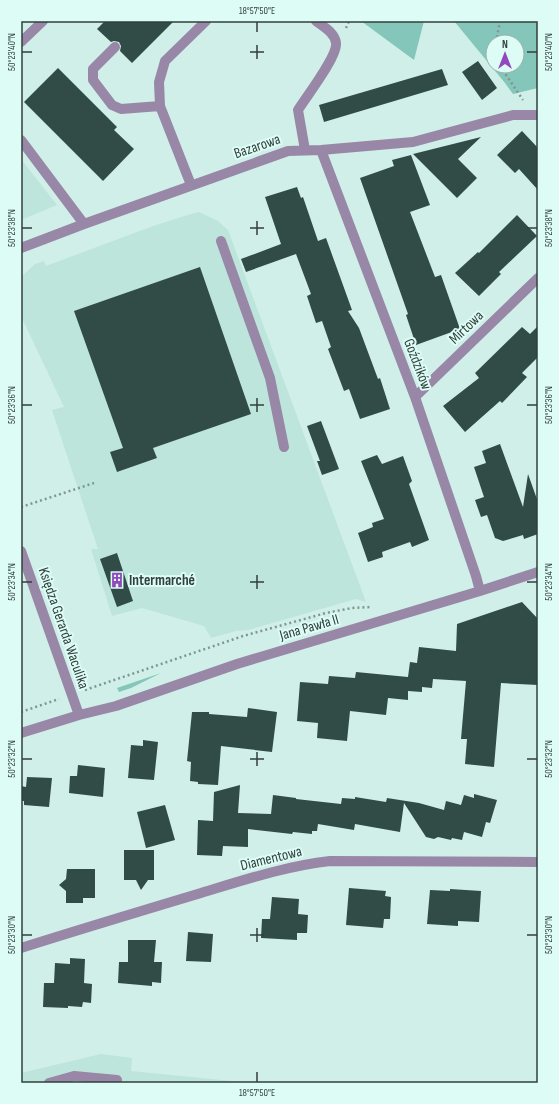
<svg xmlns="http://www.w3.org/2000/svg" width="559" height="1104" viewBox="0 0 559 1104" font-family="'Sofia Sans Condensed',sans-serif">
  <rect width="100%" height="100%" fill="#d0efe8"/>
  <path fill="#bde5dc" d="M 21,159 L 57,205 L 21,220 Z
    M 199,212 L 218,221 L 228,230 L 366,602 L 356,599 L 248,630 L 236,631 L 211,638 L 204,626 L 142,608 L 112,616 L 91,549 L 98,549 L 52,410 L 64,407 L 21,316 L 21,277 L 35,264 L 44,261 L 46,266 L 153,226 L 191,214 Z
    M 101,1054 L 132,1058 L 131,1071 L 252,1083 L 21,1083 L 21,1073 Z"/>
  <path fill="#84c6b9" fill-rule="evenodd" d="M 361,21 L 424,21 L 414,60 Z
    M 454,21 L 538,21 L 538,88 L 513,94 L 505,83 ZM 493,42 L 517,42 L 517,66 L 493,66 Z
    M 161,673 L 131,688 L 119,692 L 117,688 Z"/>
  <path fill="#314c46" d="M 105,21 L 174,21 L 132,63 L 120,51 L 121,46 L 119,42 L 114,41 L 111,42 L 97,29 Z
    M 478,61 L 497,88 L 482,100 L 462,72 Z
    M 58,68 L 117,127 L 114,130 L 134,149 L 103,181 L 24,102 Z
    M 442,69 L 448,85 L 324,122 L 319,105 Z
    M 522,131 L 538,148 L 538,190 L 519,169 L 515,173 L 497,155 Z
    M 481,137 L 458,159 L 477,178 L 457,198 L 413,154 Z
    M 411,155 L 430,205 L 410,212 L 435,277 L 441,275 L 460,329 L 416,345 L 406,315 L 408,314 L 360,178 L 394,166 L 392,160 Z
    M 297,187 L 301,198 L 303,197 L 318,241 L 326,238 L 352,310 L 348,311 L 359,328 L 378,379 L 380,378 L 390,409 L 360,419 L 349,389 L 344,391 L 328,349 L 331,347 L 322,321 L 316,323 L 307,296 L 311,294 L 296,254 L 246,272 L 241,259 L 281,244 L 265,197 Z
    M 517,215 L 537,236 L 499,272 L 501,274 L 479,296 L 455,273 L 478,252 L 479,253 Z
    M 200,267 L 251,414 L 153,448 L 157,458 L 117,472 L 110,452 L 123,448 L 74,311 Z
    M 538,326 L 538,357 L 522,373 L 527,377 L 502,403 L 500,401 L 465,432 L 443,406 L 479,378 L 475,373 L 522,327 L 530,334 Z
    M 321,421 L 339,469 L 322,475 L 317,461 L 320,461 L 307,426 Z
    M 500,444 L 523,507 L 528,474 L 538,502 L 538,534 L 524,539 L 523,535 L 503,541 L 495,538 L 487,515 L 481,517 L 475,500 L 484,497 L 474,467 L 486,463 L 482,451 Z
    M 377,455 L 382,464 L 403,456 L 412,481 L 409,484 L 429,540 L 412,547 L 410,542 L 382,552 L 383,557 L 368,562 L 358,533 L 373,527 L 372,523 L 384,519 L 361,461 Z
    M 117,553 L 133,601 L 117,607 L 100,559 Z
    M 522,602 L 538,619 L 538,685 L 501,683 L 494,767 L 465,764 L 467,739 L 461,739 L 466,681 L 433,679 L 432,688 L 422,687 L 422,692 L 408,691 L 408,700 L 388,698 L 386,715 L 350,711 L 347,741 L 317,738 L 318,723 L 297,721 L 300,682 L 328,684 L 329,676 L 355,678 L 356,672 L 408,677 L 410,662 L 417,663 L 419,647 L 456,651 L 457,624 Z
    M 248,708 L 277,712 L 272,752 L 221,746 L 218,785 L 198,784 L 198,782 L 190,781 L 191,762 L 187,761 L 192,712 L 209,712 L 209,714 L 247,717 Z
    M 143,740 L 158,742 L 154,780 L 128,778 L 131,745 L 143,746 Z
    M 78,765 L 105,768 L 103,797 L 69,793 L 70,776 L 77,776 Z
    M 27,777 L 52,778 L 49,807 L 24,805 L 24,801 L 21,801 L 21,786 L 26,787 Z
    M 240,785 L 238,813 L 271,814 L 273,795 L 296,798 L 296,799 L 341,804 L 342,798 L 355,799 L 355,797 L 386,802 L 387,798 L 419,803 L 444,810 L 446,801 L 461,805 L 464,795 L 474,798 L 474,794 L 497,800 L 490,823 L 486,822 L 482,837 L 464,832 L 462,840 L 452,838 L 451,840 L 438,837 L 434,839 L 426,837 L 404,803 L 400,832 L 355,824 L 354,830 L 318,824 L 317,831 L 312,831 L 312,834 L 293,832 L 292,834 L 248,829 L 248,847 L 223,846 L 222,856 L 197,855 L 198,820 L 213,821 L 214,792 Z
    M 165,805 L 175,840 L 146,848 L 137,812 Z
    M 124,850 L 154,850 L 154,880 L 148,880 L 141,890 L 136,880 L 124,880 Z
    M 67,869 L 95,869 L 95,898 L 83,898 L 83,903 L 66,903 L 66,891 L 59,885 L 66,879 Z
    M 349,888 L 386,891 L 385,896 L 391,897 L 390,919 L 384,919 L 383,928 L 346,925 Z
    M 450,889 L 481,891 L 479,922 L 458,921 L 458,926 L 427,924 L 430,890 L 450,891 Z
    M 272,897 L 299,899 L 298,914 L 308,915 L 307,933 L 297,933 L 297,940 L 261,938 L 262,919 L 270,919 Z
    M 188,932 L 213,934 L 211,962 L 186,961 Z
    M 128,940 L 156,940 L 154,962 L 162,962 L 161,983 L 152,982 L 152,986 L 118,983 L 119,962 L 128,962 Z
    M 70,958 L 85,959 L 84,983 L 92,984 L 91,1003 L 83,1002 L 82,1007 L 68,1006 L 68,1008 L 43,1007 L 44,983 L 54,983 L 55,963 L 70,964 Z"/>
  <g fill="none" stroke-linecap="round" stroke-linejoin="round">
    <path stroke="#809691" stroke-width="2.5" stroke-dasharray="2 3" stroke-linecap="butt" d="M 346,28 L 349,21
      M 496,42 L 500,21
      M 493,55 L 493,56
      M 500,66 L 523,100
      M 21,507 L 94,483
      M 85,690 L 243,636 L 326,613 L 352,608 L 371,607
      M 21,712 L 59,699"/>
    <path stroke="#9887a6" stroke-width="10" d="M 21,42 L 43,21
      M 115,47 L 93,69 L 93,80 L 112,105 L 121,109 L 160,106
      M 21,140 L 84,224
      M 305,150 L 298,110 C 306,97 338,56 336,43 C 335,33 324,27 316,21
      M 321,150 L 415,397 L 476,576 L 480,591
      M 191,185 L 160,106 L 159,82 L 165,61 L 206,21
      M 221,241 L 270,378 L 284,447
      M 21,248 L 84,224 L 288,151 L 321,150 L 413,142 L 513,115 L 538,115
      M 415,397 L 538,278
      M 21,551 L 79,715
      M 21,733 L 79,715 L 116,706 L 237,664 L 480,591 L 538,572
      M 21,948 C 81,929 141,911 201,893 C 244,880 286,866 330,861 L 538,862
      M 49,1083 L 74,1076 L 117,1080 L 116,1083"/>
  </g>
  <path fill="none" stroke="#323f3c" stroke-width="1.5" d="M 257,22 L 257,32M 257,45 L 257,59M 22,52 L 32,52M 250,52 L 264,52M 527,52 L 537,52M 257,221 L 257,235M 22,228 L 32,228M 250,228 L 264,228M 527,228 L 537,228M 257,398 L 257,412M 22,405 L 32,405M 250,405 L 264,405M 527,405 L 537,405M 257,575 L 257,589M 22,582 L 32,582M 250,582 L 264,582M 527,582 L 537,582M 257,752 L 257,766M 22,759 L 32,759M 250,759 L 264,759M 527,759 L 537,759M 257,928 L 257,942M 22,935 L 32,935M 250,935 L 264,935M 527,935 L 537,935M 257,1072 L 257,1082"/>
  <defs>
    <symbol id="building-bare" viewBox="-9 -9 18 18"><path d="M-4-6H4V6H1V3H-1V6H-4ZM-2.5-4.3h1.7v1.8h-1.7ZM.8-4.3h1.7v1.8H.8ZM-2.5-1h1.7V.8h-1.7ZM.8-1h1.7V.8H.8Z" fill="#904abe" stroke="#ddfcf5" stroke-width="2.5" paint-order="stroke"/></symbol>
  </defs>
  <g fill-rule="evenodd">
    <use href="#building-bare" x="106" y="569" width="22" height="22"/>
  </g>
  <g text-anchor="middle" stroke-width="4" stroke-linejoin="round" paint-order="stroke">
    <g font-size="15" fill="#323f3c" stroke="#ddfcf5">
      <text transform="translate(257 146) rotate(-19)" y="5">Bazarowa</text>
      <text transform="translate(466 327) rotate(-44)" y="5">Mirtowa</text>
      <text transform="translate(418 364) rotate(69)" y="5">Goździków</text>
      <text transform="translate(309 627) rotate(-16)" y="5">Jana Pawła II</text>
      <text transform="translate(64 628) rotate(71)" y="5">Księdza Gerarda Waculika</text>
      <text transform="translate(271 858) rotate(-14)" y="5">Diamentowa</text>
    </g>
    <g font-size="15" font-weight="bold" fill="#323f3c" stroke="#ddfcf5" text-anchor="start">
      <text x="129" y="585">Intermarché</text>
    </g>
  </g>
  <rect width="559" height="1104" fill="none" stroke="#ddfcf5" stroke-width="44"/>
  <g transform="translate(505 54)"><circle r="19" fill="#ddfcf5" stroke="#99b0ab"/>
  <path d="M0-3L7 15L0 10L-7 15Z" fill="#904abe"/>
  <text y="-6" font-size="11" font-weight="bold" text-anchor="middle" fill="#323f3c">N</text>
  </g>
  <rect x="22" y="22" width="515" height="1060" fill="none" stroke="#323f3c" stroke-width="1.5"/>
  <g font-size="10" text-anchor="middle" fill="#323f3c">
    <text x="257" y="14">18°57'50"E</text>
    <text transform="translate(11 52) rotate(-90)" y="4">50°23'40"N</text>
    <text transform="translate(548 52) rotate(-90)" y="4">50°23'40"N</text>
    <text transform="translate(11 228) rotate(-90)" y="4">50°23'38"N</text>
    <text transform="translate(548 228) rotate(-90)" y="4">50°23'38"N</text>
    <text transform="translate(11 405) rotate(-90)" y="4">50°23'36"N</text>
    <text transform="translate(548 405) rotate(-90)" y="4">50°23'36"N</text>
    <text transform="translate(11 582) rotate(-90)" y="4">50°23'34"N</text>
    <text transform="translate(548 582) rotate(-90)" y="4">50°23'34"N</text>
    <text transform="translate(11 759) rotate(-90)" y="4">50°23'32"N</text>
    <text transform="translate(548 759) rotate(-90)" y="4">50°23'32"N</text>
    <text transform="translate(11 935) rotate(-90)" y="4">50°23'30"N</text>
    <text transform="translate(548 935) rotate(-90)" y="4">50°23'30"N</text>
    <text x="257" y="1096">18°57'50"E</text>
  </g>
</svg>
